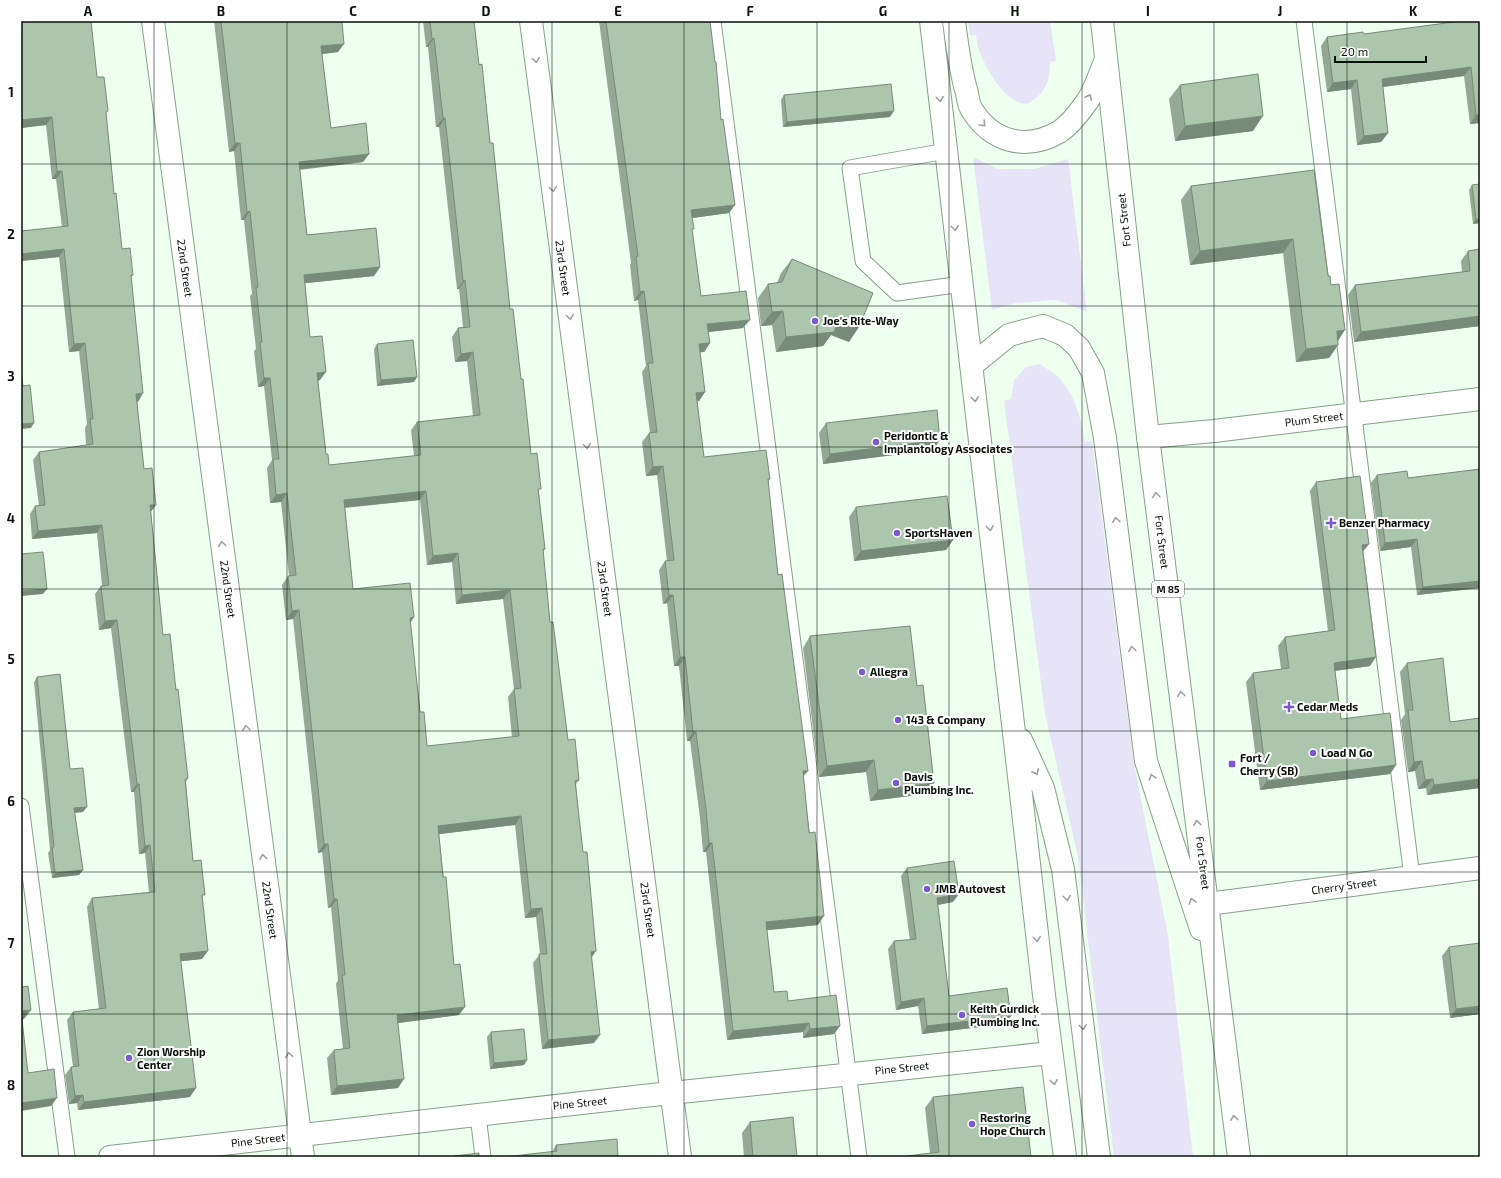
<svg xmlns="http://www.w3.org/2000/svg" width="1501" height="1178" viewBox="0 0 1501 1178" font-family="'Exo 2',sans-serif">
  <rect width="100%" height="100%" fill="#eefeef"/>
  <path fill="#e7e4f8" d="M 968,21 L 1050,21 L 1056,61 L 1050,62 C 1050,76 1048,88 1036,98 C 1034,99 1031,102 1029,103 C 1007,108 985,67 979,50 C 977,45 977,40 976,35 L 970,35 Z
    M 973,157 L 998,169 L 1034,169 L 1068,159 L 1087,312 L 1057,300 L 1015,303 L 992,310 Z
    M 1040,364 C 1045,368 1051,371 1056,375 C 1075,392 1081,418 1085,442 L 1092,441 L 1134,764 L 1168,936 L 1193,1157 L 1114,1157 L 1078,857 L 1045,714 L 1004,401 L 1011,399 L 1014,380 L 1026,367 Z"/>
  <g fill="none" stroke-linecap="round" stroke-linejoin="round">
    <defs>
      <path id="lane" d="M 713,21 L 859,1157
        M 1304,21 L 1412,877
        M 946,151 L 850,168 L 863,261 L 897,293 L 962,284
        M 21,806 L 67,1157
        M 478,1115 L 483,1157"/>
      <path id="street" d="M 153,21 L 303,1157
        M 531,21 L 680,1157
        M 1148,437 L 1214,431 L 1480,399
        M 1208,904 L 1480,868
        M 110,1157 L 643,1096 L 1051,1053"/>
      <path id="primary" d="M 931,21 L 1013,724 L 1044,995 L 1065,1157
        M 954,21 C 957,45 960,70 967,93 C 968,99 969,106 972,110 C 992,142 1026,151 1059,132 C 1070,125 1079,113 1086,103 C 1094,93 1101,71 1106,59
        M 1102,21 L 1148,437 L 1239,1157
        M 971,366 L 1009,335 L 1043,326 L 1065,335 L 1079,348 L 1093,373 L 1105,438 L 1146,761 L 1201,929
        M 1021,740 L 1043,788 L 1063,869 L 1099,1157"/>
    </defs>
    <use href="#lane" stroke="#879f88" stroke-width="17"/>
    <use href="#street" stroke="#879f88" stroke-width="24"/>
    <use href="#primary" stroke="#879f88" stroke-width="24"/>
    <use href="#lane" stroke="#fff" stroke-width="15"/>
    <use href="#street" stroke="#fff" stroke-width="22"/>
    <use href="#primary" stroke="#fff" stroke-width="22"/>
  </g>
  <path fill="#94a995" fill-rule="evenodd" d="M 21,21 L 97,77 L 106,114 L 114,194 L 122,249 L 133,275 L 131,277 L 138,402 L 137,402 L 144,469 L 151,512 L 163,635 L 176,690 L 188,778 L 186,782 L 193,861 L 203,898 L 202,959 L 181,961 L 190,1097 L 78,1110 L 77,1103 L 69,1104 L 65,1075 L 71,1067 L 73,1067 L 67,1020 L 73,1012 L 99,1009 L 87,907 L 92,898 L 149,892 L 145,853 L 139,854 L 134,792 L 131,792 L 111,628 L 99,630 L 95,594 L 101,586 L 102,586 L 97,533 L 32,539 L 30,514 L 35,506 L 39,506 L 33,460 L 39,452 L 86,445 L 85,428 L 87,424 L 79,351 L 69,352 L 59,257 L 21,261 L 21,231 L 62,227 L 56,179 L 52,179 L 46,125 L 21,128 Z
    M 214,21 L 342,21 L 338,52 L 322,54 L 331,128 L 369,154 L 363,162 L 300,170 L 307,235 L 380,267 L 374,276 L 305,283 L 310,337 L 320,380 L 318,381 L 326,454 L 329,465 L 414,456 L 411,430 L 417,422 L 473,416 L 467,361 L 455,362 L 452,337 L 458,328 L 463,327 L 459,289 L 457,289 L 439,127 L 436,127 L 428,47 L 426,47 L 423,21 L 474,21 L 479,65 L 490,143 L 510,309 L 521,379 L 531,454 L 539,493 L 545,549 L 543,552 L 550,622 L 568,740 L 579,780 L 576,784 L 592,958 L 594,1043 L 542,1049 L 533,963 L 540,954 L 536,917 L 525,918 L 515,825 L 439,834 L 459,1015 L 398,1023 L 398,1088 L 331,1095 L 327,1058 L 334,1050 L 343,1049 L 336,984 L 338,980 L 331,907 L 328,908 L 322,852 L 318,853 L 293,619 L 286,620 L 282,585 L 288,576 L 289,576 L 281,502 L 270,503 L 267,468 L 272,460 L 264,386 L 258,387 L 254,351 L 256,349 L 250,296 L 252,294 L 244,220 L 241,220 L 234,151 L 229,152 ZM 420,500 L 427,565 L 452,562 L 456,604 L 503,599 L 514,689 L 508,697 L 512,737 L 427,746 L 420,712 L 410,623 L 414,617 L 353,589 L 345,508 Z
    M 599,21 L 710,21 L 721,120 L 735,205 L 729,213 L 692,218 L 692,231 L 701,296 L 743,328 L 708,332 L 710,343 L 704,352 L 700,352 L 705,392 L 699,401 L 697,401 L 704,457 L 770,479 L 768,482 L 778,575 L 803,777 L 818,925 L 767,930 L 774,992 L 788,1001 L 834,1034 L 803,1038 L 803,1032 L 727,1040 L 706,852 L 703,852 L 700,818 L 690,741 L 687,741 L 679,666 L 674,666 L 667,603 L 663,604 L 659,570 L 665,561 L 667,561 L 657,475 L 646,476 L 642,442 L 649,433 L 650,433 L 642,372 L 646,366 L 638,300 L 634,301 L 630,265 L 631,263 Z
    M 1480,21 L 1480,123 L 1470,124 L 1464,76 L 1383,87 L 1388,133 L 1381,142 L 1357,145 L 1351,89 L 1327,92 L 1321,46 L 1327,37 L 1364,34 Z
    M 1180,85 L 1253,131 L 1175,141 L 1169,99 Z
    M 784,95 L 890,117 L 783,127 L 781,100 Z
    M 1314,170 L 1328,276 L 1338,345 L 1329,358 L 1296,362 L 1283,253 L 1190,265 L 1181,200 L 1191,186 Z
    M 1480,184 L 1480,223 L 1473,224 L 1469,190 L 1472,185 Z
    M 1480,249 L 1480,326 L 1354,342 L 1348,295 L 1355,285 L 1462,272 L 1461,261 L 1468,251 Z
    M 792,259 L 849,342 L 831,335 L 823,346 L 776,352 L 772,325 L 761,326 L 758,298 L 768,284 L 777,283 L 781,273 Z
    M 377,344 L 417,377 L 414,382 L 377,386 L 374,349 Z
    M 826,423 L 933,450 L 823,464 L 819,433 Z
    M 1480,469 L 1480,588 L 1417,595 L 1411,547 L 1380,551 L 1371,483 L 1377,475 L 1408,478 Z
    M 1316,482 L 1363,553 L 1370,666 L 1335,671 L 1341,719 L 1396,765 L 1390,774 L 1260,790 L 1246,682 L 1253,673 L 1281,669 L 1278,646 L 1285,637 L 1328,631 L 1310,491 Z
    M 856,507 L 953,540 L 946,550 L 854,561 L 849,517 Z
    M 810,636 L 917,686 L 934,783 L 926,794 L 870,801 L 866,772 L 819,777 L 803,648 Z
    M 1407,663 L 1450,722 L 1480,718 L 1480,788 L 1427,795 L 1426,788 L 1418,789 L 1415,771 L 1408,772 L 1401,720 L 1405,714 L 1400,672 Z
    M 37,677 L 70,769 L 83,812 L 75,813 L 83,870 L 79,875 L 52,878 L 48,853 L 50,850 L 34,682 Z
    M 907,868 L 953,902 L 938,905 L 949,996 L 1011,1016 L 1005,1024 L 922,1034 L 918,1006 L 896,1010 L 888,949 L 894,941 L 910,940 L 901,876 Z
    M 1449,947 L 1480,1014 L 1450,1018 L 1442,956 Z
    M 491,1032 L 524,1065 L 490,1069 L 487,1037 Z
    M 933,1097 L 1031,1157 L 930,1153 L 925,1108 Z
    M 750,1122 L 797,1157 L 744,1157 L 742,1133 Z
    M 556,1145 L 618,1157 L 552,1152 Z"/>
  <path fill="#788a79" d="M 434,38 L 428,47 L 426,47 L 432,39 Z
    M 344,44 L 338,52 L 315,55 L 321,46 Z
    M 1471,67 L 1464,76 L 1375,88 L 1382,79 Z
    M 1357,80 L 1351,89 L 1327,92 L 1333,83 Z
    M 894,111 L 890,117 L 783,127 L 787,122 Z
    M 1476,115 L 1480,115 L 1480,123 L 1470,124 Z
    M 1263,116 L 1253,131 L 1175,141 L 1185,126 Z
    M 52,117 L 46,125 L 21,128 L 21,120 Z
    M 443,118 L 445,118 L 439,127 L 436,127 Z
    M 1388,133 L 1381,142 L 1357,145 L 1364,136 Z
    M 235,143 L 240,143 L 234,151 L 229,152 Z
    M 369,154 L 363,162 L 293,170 L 299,162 Z
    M 57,171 L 62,171 L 56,179 L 52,179 Z
    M 735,205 L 729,213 L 685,219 L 691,210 Z
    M 250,211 L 244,220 L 241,220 L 247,212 Z
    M 1476,219 L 1480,219 L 1480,223 L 1473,224 Z
    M 1293,239 L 1283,253 L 1190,265 L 1200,251 Z
    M 64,249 L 59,257 L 21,261 L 21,254 Z
    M 380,267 L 374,276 L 298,284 L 304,275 Z
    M 465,280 L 459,289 L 457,289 L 463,281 Z
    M 644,291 L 638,300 L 634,301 L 640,292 Z
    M 783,311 L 772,325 L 761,326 L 772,312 Z
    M 1480,316 L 1480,326 L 1354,342 L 1361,332 Z
    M 839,319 L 859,327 L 849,342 L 831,335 L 823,346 L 776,352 L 786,337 Z
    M 750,320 L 743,328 L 701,333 L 707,324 Z
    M 1345,330 L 1336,344 L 1337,331 Z
    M 85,343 L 79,351 L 69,352 L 74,344 Z
    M 710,343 L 704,352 L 693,353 L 699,344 Z
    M 1338,345 L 1329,358 L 1296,362 L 1306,349 Z
    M 473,352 L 467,361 L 455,362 L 461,354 Z
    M 326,372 L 320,380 L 311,381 L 317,373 Z
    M 417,377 L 414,382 L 377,386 L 381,380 Z
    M 264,378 L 270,378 L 264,386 L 258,387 Z
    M 705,392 L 699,401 L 690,402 L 696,393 Z
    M 143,393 L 138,402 L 131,402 L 136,394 Z
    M 34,423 L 31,428 L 21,429 L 21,424 Z
    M 940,440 L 933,450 L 823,464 L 830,454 Z
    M 663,466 L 657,475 L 646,476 L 653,467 Z
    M 426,491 L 420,500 L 338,508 L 344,500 Z
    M 287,493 L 281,502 L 270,503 L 276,495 Z
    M 150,505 L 156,505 L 150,513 Z
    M 102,525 L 97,533 L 32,539 L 38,531 Z
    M 1417,539 L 1411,547 L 1380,551 L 1385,543 Z
    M 953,540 L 946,550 L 854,561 L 861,551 Z
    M 1369,544 L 1362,553 L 1362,545 Z
    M 458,553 L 452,562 L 427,565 L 433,556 Z
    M 1480,581 L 1480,588 L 1417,595 L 1423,587 Z
    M 47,589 L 43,594 L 21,596 L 21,591 Z
    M 510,590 L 503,599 L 456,604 L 462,595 Z
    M 669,595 L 673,595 L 667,603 L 663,604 Z
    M 299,610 L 293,619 L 286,620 L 292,611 Z
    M 414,617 L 408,626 L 410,618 Z
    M 117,620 L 111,628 L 99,630 L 105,621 Z
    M 680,657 L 685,657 L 679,666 L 674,666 Z
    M 1376,657 L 1370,666 L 1327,672 L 1334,663 Z
    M 693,732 L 696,732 L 690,741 L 687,741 Z
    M 874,760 L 866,772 L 819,777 L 827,766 Z
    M 1422,761 L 1415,771 L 1408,772 L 1414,762 Z
    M 1396,765 L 1390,774 L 1260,790 L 1267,781 Z
    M 803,771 L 808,771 L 801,779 Z
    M 1433,779 L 1426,788 L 1418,789 L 1425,780 Z
    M 1480,779 L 1480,788 L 1427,795 L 1434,785 Z
    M 934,783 L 926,794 L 870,801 L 878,790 Z
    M 137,784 L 139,784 L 134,792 L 131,792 Z
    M 87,807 L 83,812 L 71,813 L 74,808 Z
    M 521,816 L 515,825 L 432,835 L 438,826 Z
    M 709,843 L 712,843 L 706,852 L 703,852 Z
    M 324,844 L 328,844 L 322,852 L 318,853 Z
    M 150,845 L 145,853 L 139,854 L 145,846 Z
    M 83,870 L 79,875 L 52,878 L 55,873 Z
    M 959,894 L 953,902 L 931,906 L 937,898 Z
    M 334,899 L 337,899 L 331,907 L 328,908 Z
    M 542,908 L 536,917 L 525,918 L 531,909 Z
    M 824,916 L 818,925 L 760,931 L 766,922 Z
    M 208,951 L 202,959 L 174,962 L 180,954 Z
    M 596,951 L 590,960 L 591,952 Z
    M 924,998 L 918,1006 L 896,1010 L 901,1002 Z
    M 1480,1006 L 1480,1014 L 1450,1018 L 1456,1009 Z
    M 465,1007 L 459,1015 L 391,1024 L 397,1015 Z
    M 31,1010 L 24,1019 L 21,1019 L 21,1011 Z
    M 1011,1016 L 1005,1024 L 922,1034 L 927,1026 Z
    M 809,1023 L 803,1032 L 727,1040 L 733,1031 Z
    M 840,1026 L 834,1034 L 803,1038 L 810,1029 Z
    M 600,1035 L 594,1043 L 542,1049 L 548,1040 Z
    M 527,1060 L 524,1065 L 490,1069 L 494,1063 Z
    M 404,1079 L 398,1088 L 331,1095 L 337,1086 Z
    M 196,1088 L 190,1097 L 78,1110 L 84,1102 Z
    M 83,1095 L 77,1103 L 69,1104 L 75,1096 Z
    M 57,1098 L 51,1106 L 21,1111 L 21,1103 Z"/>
  <path fill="#acc5ad" stroke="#788a79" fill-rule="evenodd" d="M 21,21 L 91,21 L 97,77 L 104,77 L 108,111 L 106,112 L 114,194 L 116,193 L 122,249 L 130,248 L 133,275 L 131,275 L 143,393 L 136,394 L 144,469 L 152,468 L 156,505 L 150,505 L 163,635 L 170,634 L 176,690 L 178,689 L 188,778 L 185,779 L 193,861 L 201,860 L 205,895 L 202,895 L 208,951 L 180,954 L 196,1088 L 84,1102 L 83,1095 L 75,1096 L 71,1067 L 79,1066 L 73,1012 L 106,1008 L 92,898 L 155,892 L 150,845 L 145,846 L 139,784 L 137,784 L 117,620 L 105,621 L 101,586 L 109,585 L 102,525 L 38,531 L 35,506 L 45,505 L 39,452 L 93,444 L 90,419 L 93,419 L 85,343 L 74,344 L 64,249 L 21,254 L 21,231 L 68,226 L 62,171 L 57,171 L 52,117 L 21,120 Z
    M 221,21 L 342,21 L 344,44 L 321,46 L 331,128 L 366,123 L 369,154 L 299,162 L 307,235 L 376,228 L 380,267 L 304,275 L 310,337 L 322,336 L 326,372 L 317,373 L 326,454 L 328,454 L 329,465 L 421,455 L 417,422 L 480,415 L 473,352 L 461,354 L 458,328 L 470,327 L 465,280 L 463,281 L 445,118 L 443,118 L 434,38 L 432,39 L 430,21 L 474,21 L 479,65 L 482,64 L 490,143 L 493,143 L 510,309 L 513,309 L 521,379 L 523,379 L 531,454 L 537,453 L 541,489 L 538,489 L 545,549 L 543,549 L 550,622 L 553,622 L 568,740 L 575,739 L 579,780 L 575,781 L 583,852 L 587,852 L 596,951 L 591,952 L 600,1035 L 548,1040 L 539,954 L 547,954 L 542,908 L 531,909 L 521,816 L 438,826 L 443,877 L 446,877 L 454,965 L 460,964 L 465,1007 L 397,1015 L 404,1079 L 337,1086 L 334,1050 L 350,1048 L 342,975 L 345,975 L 337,899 L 334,899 L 328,844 L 324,844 L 299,610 L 292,611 L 288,576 L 296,575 L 287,493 L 276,495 L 273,459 L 279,459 L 270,378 L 264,378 L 260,343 L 262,342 L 256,288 L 258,287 L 250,211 L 247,212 L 240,143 L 235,143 ZM 426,491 L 433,556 L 458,553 L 462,595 L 510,590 L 521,688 L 514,689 L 519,736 L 427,746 L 424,712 L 420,712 L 410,618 L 414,617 L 410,583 L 353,589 L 344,500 Z
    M 606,21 L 710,21 L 715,62 L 716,62 L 721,120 L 723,119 L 735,205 L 691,210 L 694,229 L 692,229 L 701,296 L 746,291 L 750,320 L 707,324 L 710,343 L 699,344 L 705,392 L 696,393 L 704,457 L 766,450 L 770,479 L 768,479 L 778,575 L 782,574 L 808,771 L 803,771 L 809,833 L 815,832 L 824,916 L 766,922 L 774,992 L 787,991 L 788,1001 L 836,995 L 840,1026 L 810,1029 L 809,1023 L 733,1031 L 712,843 L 709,843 L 706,809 L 696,732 L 693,732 L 685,657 L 680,657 L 673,595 L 669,595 L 665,561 L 674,560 L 663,466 L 653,467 L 649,433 L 657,432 L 648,363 L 653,363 L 644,291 L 640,292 L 636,257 L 638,256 Z
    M 1461,21 L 1480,21 L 1480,115 L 1476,115 L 1471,67 L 1382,79 L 1388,133 L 1364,136 L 1357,80 L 1333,83 L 1327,37 L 1363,32 L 1364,34 Z
    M 1258,74 L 1263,116 L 1185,126 L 1180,85 Z
    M 891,84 L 894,111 L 787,122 L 784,95 Z
    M 1314,170 L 1328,276 L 1330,276 L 1331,285 L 1339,284 L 1345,330 L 1337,331 L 1338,345 L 1306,349 L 1293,239 L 1200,251 L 1191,186 Z
    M 1480,184 L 1480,219 L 1476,219 L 1472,185 Z
    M 1480,249 L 1480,316 L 1361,332 L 1355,285 L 1470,271 L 1468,251 Z
    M 792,259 L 873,293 L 859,327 L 839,319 L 834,332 L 786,337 L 783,311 L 772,312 L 768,284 L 782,282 Z
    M 413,340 L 417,377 L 381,380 L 377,344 Z
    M 21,371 L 23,386 L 30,385 L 34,423 L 21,424 Z
    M 937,410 L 940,440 L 830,454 L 826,423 Z
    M 1480,469 L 1480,581 L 1423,587 L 1417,539 L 1385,543 L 1377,475 L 1407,471 L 1408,478 Z
    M 1360,476 L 1369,544 L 1362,545 L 1376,657 L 1334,663 L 1341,719 L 1390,713 L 1396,765 L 1267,781 L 1253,673 L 1289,668 L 1285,637 L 1335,630 L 1316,482 Z
    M 947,496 L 953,540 L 861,551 L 856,507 Z
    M 43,552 L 47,589 L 21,591 L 21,554 Z
    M 910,626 L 917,686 L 923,685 L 934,783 L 878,790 L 874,760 L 827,766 L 810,636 Z
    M 1443,658 L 1450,722 L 1480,718 L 1480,779 L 1434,785 L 1433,779 L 1425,780 L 1422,761 L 1414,762 L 1408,710 L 1413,710 L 1407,663 Z
    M 60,674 L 70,769 L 83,768 L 87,807 L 74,808 L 83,870 L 55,873 L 52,847 L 54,847 L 37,677 Z
    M 954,861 L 959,894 L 937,898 L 949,996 L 1007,988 L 1011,1016 L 927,1026 L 924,998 L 901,1002 L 894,941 L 916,939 L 907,868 Z
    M 1480,943 L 1480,1006 L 1456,1009 L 1449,947 Z
    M 21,983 L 21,987 L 28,986 L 31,1010 L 21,1011 L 28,1073 L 54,1069 L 57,1098 L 21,1103 Z
    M 524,1029 L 527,1060 L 494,1063 L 491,1032 Z
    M 1023,1087 L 1031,1157 L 899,1157 L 939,1152 L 933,1097 Z
    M 793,1117 L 797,1157 L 753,1157 L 750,1122 Z
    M 617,1139 L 618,1157 L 504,1157 L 557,1151 L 556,1145 Z
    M 479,1153 L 479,1157 L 454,1157 L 454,1156 Z"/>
  <defs><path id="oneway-chevron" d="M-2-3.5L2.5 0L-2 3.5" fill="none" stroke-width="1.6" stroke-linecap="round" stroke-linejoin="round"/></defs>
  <g stroke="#9da09d">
    <use href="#oneway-chevron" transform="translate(536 60) rotate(82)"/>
    <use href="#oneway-chevron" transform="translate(1089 97) rotate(-65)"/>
    <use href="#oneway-chevron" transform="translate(940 99) rotate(83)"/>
    <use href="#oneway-chevron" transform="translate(983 124) rotate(46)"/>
    <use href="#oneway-chevron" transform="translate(553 189) rotate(82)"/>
    <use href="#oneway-chevron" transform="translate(955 228) rotate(83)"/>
    <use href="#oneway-chevron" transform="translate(570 317) rotate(82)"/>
    <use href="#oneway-chevron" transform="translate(975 399) rotate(83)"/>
    <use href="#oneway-chevron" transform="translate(587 446) rotate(82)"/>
    <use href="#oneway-chevron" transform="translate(1156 495) rotate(-97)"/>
    <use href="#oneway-chevron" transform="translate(1116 520) rotate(-97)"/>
    <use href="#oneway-chevron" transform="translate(990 528) rotate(83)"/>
    <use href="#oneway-chevron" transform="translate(222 544) rotate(-98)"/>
    <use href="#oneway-chevron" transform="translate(1132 649) rotate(-97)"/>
    <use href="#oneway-chevron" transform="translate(1181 694) rotate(-97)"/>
    <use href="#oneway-chevron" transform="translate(246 728) rotate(-98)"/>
    <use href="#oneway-chevron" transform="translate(1036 772) rotate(65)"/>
    <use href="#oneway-chevron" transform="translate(1152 777) rotate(-108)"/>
    <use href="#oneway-chevron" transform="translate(1197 823) rotate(-97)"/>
    <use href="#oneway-chevron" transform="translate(263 857) rotate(-98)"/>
    <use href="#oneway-chevron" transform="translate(1067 898) rotate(83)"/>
    <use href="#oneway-chevron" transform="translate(1192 901) rotate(-108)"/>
    <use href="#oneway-chevron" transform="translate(1037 939) rotate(83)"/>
    <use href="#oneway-chevron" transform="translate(1083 1027) rotate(83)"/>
    <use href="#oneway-chevron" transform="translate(289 1055) rotate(-98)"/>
    <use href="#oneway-chevron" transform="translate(1054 1082) rotate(83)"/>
    <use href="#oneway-chevron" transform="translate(1234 1118) rotate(-97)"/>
  </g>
  <path fill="none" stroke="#09120a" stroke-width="1" stroke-opacity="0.55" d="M 154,21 L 154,1157M 287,21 L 287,1157M 419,21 L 419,1157M 552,21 L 552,1157M 684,21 L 684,1157M 817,21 L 817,1157M 949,21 L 949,1157M 1082,21 L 1082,1157M 1214,21 L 1214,1157M 1347,21 L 1347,1157M 21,164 L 1480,164M 21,306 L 1480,306M 21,447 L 1480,447M 21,589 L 1480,589M 21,731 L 1480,731M 21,872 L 1480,872M 21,1014 L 1480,1014"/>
  <g fill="#7c59d3" stroke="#fff" stroke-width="1.5">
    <circle cx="815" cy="321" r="4"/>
    <circle cx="876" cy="442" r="4"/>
    <path d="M1329 517h4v4h4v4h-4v4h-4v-4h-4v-4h4z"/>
    <circle cx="897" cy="533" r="4"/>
    <circle cx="862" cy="672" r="4"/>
    <path d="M1287 701h4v4h4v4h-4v4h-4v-4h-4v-4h4z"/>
    <circle cx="898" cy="720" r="4"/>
    <circle cx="1313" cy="753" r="4"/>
    <rect x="1228" y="760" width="8" height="8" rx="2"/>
    <circle cx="896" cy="783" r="4"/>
    <circle cx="927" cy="889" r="4"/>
    <circle cx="962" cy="1015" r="4"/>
    <circle cx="129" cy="1058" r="4"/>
    <circle cx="972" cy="1124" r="4"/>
  </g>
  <g text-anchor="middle" stroke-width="4" stroke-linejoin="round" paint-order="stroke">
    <rect fill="#fff" stroke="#535954" stroke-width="1" x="1152" y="581" width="32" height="16" rx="3"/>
    <g font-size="10" font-weight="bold" fill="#09120a">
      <text x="1168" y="593">M 85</text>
    </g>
    <g font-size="11" fill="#09120a" stroke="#fff">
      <text transform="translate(1124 220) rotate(-96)" y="4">Fort Street</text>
      <text transform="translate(185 268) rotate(82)" y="4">22nd Street</text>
      <text transform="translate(563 268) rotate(82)" y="4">23rd Street</text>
      <text transform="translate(1314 419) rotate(-7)" y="4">Plum Street</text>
      <text transform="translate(1162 542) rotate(83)" y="4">Fort Street</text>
      <text transform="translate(228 589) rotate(82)" y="4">22nd Street</text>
      <text transform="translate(605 589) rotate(82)" y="4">23rd Street</text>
      <text transform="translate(1203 863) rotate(83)" y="4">Fort Street</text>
      <text transform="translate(1344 886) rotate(-8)" y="4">Cherry Street</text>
      <text transform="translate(270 910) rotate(82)" y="4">22nd Street</text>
      <text transform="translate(648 910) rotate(82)" y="4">23rd Street</text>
      <text transform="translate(902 1068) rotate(-6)" y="4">Pine Street</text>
      <text transform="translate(580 1103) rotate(-6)" y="4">Pine Street</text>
      <text transform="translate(258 1140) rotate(-7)" y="4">Pine Street</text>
    </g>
    <g font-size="11" font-weight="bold" fill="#09120a" stroke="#fff" text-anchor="start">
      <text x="823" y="325">Joe's Rite-Way</text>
      <text x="884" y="440">Peridontic &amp;<tspan x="884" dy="13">Implantology Associates</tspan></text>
      <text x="1339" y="527">Benzer Pharmacy</text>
      <text x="905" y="537">SportsHaven</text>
      <text x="870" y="676">Allegra</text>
      <text x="1297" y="711">Cedar Meds</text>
      <text x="906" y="724">143 &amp; Company</text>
      <text x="1321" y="757">Load N Go</text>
      <text x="1240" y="762">Fort /<tspan x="1240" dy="13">Cherry (SB)</tspan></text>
      <text x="904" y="781">Davis<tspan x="904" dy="13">Plumbing Inc.</tspan></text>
      <text x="935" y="893">JMB Autovest</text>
      <text x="970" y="1013">Keith Gurdick<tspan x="970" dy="13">Plumbing Inc.</tspan></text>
      <text x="137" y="1056">Zion Worship<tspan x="137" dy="13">Center</tspan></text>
      <text x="980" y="1122">Restoring<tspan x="980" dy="13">Hope Church</tspan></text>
    </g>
  </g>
  <rect width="1501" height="1178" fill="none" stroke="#ffffff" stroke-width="44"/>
  <path d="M1335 56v6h91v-6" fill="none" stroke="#09120a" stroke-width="2"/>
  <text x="1341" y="56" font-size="12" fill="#09120a" stroke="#ffffff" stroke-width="3" paint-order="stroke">20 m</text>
  <rect x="22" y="22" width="1457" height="1134" fill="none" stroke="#09120a" stroke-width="1.5"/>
  <g font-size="13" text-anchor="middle" font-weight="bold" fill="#09120a">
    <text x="88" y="16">A</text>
    <text x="221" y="16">B</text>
    <text x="353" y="16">C</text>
    <text x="486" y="16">D</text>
    <text x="618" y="16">E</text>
    <text x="750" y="16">F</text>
    <text x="883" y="16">G</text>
    <text x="1015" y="16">H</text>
    <text x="1148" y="16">I</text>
    <text x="1280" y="16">J</text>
    <text x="1413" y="16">K</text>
    <text x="11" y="97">1</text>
    <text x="11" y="239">2</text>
    <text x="11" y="381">3</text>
    <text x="11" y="523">4</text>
    <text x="11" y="664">5</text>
    <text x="11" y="806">6</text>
    <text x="11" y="948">7</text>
    <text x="11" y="1090">8</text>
  </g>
</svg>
